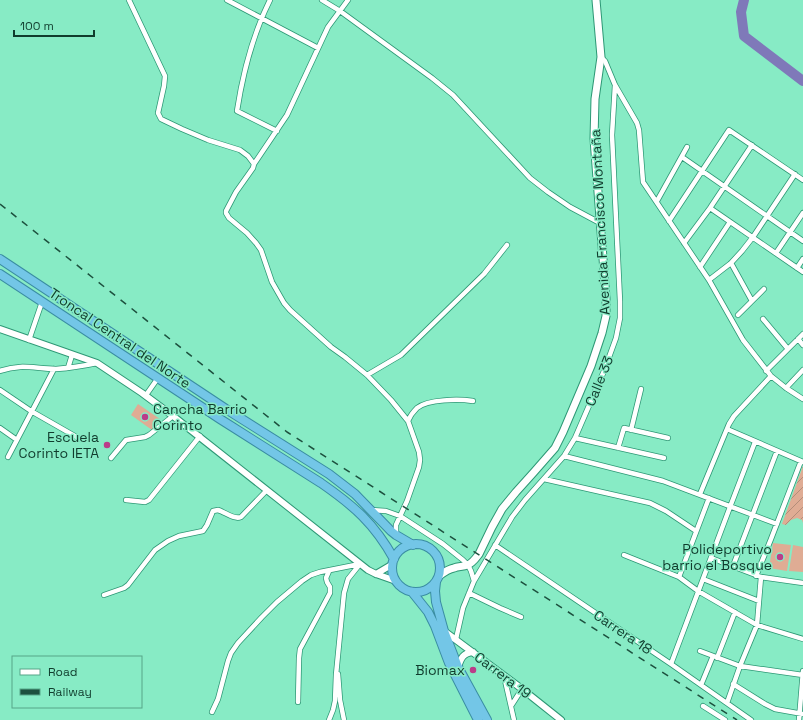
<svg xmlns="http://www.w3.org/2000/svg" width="803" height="720" viewBox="0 0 803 720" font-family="'Space Grotesk',sans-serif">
  <defs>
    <pattern id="garden-furrows" width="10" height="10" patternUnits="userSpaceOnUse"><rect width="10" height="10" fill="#dfac94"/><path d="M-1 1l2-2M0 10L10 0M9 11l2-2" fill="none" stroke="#b38d79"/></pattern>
  </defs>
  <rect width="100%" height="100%" fill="#87ebc5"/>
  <path fill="#dfac94" d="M 138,404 L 160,419 L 152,430 L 131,415 Z
    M 773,543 L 791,545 L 787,571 L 769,568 Z
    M 793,545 L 803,547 L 803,572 L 789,571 Z"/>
  <path fill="url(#garden-furrows)" d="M 803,466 L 803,523 L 802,520 L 797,518 L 791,520 L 786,525 L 782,524 Z"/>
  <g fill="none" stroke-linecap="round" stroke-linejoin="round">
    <path stroke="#7f79b9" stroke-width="10" d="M 744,0 L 741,12 L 744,36 L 803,81"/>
    <defs>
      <path id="minor" d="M 129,0 L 165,76 L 164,86 L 158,113 L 161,119 L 182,129 L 208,140 L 240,150 L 248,156 L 254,164
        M 227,0 L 318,48
        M 270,0 C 252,36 243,72 237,111 L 277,131
        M 322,0 L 340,11 L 432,78 L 453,95 L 530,178 L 548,192 L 570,207 L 600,223
        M 348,0 L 328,27 L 287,115 L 254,164 L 253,168 L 236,192 L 226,211 L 226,213 L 229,218 L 247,233 L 256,243 L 261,250 L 272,282 L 284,303 L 290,310 L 331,347 L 345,357 L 367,375 L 391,400 L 408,421 L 419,452 L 420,460 L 419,467 L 407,501 L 396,525 L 396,535
        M 601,57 L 605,61 L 615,85 L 637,123 L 639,130 L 643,182 L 709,280 L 743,340 L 771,376 L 786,388 L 803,399
        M 682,157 L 803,241
        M 657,201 L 687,147
        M 710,208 L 803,272
        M 669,221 L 729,130 L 803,180
        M 684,243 L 710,208 L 752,145
        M 776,253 L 803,213
        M 731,263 L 752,301
        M 700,267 L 730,222
        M 797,268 L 803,259
        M 709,280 L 731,263 L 742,251 L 753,237 L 795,174
        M 738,315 L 764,289
        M 763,319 L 788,349
        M 798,339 L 803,345
        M 29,340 L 42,302
        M 68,368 L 72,355
        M 0,371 C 22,363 35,369 56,369 C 70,368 83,366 97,363
        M 766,371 L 803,334
        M 367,375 L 401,355 L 484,274 L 507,245
        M 786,388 L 803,370
        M 0,390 L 31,411 L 80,439
        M 146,395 L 158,378
        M 408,421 C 410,416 413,412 417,408 C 428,399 459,399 473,401
        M 0,428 L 17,440
        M 727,429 L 803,462
        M 631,430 L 641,389
        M 575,438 L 664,458
        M 618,448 L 624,428 L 668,438
        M 564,456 L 663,481 L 777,524
        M 8,457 L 54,369
        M 111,458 L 126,440 L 145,437 L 149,435 L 173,416
        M 544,479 L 650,503 L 666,511 L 696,531
        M 700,494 L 729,424 L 734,416 L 771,376
        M 126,500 L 145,502 L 149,500 L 200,436
        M 371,510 L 386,511 L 400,516 L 443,544 L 463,560 L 468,565 L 471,571 L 474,581
        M 495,545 L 671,664 L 751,720
        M 624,555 L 679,577 L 698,591 L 757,625 L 803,639
        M 711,558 L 761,577 L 803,583
        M 733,566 L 777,451
        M 756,576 L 771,539 L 801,461
        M 679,577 L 709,498
        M 703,579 L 759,601
        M 469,593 L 500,608 L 521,617
        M 104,595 L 124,588 L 128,585 L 155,550 L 168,541 L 179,536 L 203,531 L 207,525 L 213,511 L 218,510 C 225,512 234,520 241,517 L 267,490
        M 456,639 L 463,608 L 474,581 L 512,517 L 525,500 L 564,456 L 575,438 L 604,371 L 616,338 L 620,318 L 620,301 L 612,135 L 615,85
        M 700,651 L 740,666 L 803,675
        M 717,658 L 735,612
        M 671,664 L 730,507 L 755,442
        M 338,674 L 340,700 L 344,720
        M 504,676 L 514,720
        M 733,684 L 765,704 L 775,709 L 803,714
        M 701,685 L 713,656
        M 298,702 L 299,658 L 300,649 L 321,610 L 330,593 L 330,587 L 327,582 L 326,578 L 329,571
        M 727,703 L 740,666 L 757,625 L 761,577
        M 511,706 L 522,689
        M 703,706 L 725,720
        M 212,712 L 218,699 L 228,661 L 231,653 L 238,643 L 262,617 L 277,602 L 302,581 L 311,575 L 320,572 L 360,564
        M 329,720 L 333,710 L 335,701 L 336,675 L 344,593 L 348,579 L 360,564
        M 799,720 L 803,671"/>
      <path id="tertiary" d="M 0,329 L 97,363 L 142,393 L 173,416 L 368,570 L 376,574 L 396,581
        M 376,574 L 393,564
        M 444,631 L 522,689 L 561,720
        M 458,667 C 461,658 463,653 473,652"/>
      <path id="secondary" d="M 439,576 C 443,573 448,569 454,568 C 458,566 463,567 467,565 C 472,564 476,558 479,554 L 492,527 L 502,509 L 516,492 L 534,472 L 555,448 L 563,432 L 591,366 L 602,333 L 606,316 L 606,298 L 594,139 L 595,99 L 601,57 L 596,0"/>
      <path id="trunk" d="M 0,259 L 226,409 L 329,474 L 355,494 L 391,531 L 396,535 L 413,545
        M 0,274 L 220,419 L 321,483 C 354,506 374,523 394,559
        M392 568a24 24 0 1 1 48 0a24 24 0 1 1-48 0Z
        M 436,582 L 435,591 L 436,602 L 444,631 L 458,667 L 487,720
        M 412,592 L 428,612 L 435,626 L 449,663 L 478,720"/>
    </defs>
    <use href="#minor" stroke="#2d9875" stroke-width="6"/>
    <use href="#tertiary" stroke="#2d9875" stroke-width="8"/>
    <use href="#secondary" stroke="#2d9875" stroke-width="9"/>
    <use href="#trunk" stroke="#3a8da2" stroke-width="10"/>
    <use href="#minor" stroke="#fff" stroke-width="4.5"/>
    <use href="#tertiary" stroke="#fff" stroke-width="6"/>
    <use href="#secondary" stroke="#fff" stroke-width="7"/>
    <use href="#trunk" stroke="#73c6e7" stroke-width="8"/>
    <path stroke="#1d503e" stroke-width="1.5" stroke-dasharray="7 7" stroke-linecap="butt" d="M 0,204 L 287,432 L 737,720"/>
  </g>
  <g fill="#bb3c89" stroke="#87ebc5" stroke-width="1.5">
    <circle cx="145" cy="417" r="4"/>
    <circle cx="107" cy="445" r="4"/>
    <circle cx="780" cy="557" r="4"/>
    <circle cx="473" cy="670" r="4"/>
  </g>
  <g text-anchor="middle" stroke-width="3" stroke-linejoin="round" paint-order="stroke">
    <g font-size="14" fill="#103c2d" stroke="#87ebc5">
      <text transform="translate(600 222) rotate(-93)" y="5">Avenida Francisco Montaña</text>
      <text transform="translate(120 338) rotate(34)" y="5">Troncal Central del Norte</text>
      <text transform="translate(599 381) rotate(-68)" y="5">Calle 33</text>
      <text transform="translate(623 632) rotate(34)" y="5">Carrera 18</text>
      <text transform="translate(503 675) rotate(37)" y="5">Carrera 19</text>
    </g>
    <g font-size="14" fill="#103c2d" stroke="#87ebc5" text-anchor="end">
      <text x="153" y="414" text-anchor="start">Cancha Barrio<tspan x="153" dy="16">Corinto</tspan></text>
      <text x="99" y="442">Escuela<tspan x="99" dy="16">Corinto IETA</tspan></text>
      <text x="772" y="554">Polideportivo<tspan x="772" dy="16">barrio el Bosque</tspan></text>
      <text x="465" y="675">Biomax</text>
    </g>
  </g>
  <rect x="12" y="656" width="130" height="52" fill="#87ebc5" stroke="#57a588"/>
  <rect x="20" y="669" width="20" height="6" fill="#ffffff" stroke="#57a588"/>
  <text x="48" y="676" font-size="12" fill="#103c2d">Road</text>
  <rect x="20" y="689" width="20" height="6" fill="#1d503e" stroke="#57a588"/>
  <text x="48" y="696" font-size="12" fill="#103c2d">Railway</text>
  <path d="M14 30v6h80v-6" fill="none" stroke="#103c2d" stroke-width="2"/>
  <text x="20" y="30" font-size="12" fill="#103c2d" stroke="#87ebc5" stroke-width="3" paint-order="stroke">100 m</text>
</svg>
